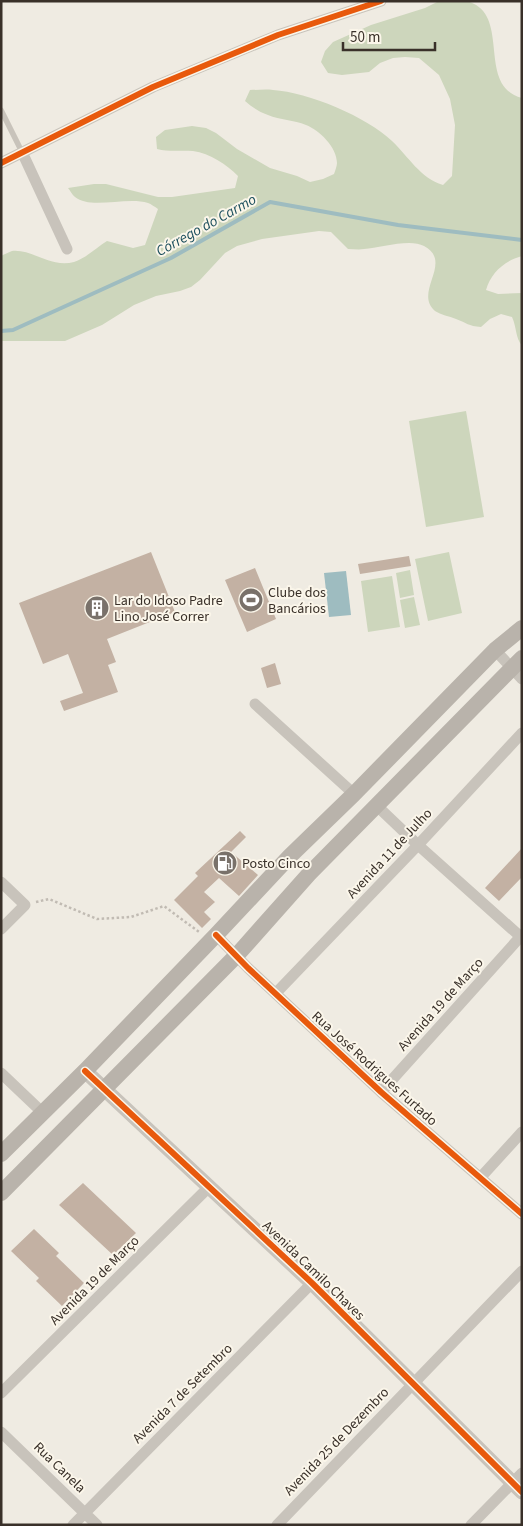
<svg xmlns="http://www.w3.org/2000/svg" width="523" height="1526" viewBox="0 0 523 1526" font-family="'Source Sans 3',sans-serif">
  <rect width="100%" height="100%" fill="#efebe2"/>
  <path fill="#cdd6bc" d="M 439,1 C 447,1 458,0 466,1 C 513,12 475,86 522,98 L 522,256 C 504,261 491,273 486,290 L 498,294 L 522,293 L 522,346 C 515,337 517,328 512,317 L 501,314 L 490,319 L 481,327 C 468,326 467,323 456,319 C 449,316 441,315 435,311 C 413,292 454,262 424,246 C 410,238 380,248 364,249 C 359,250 353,249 348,249 L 331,232 L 319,231 L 262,239 L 237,246 L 225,253 L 200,280 L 191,287 L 180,291 L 156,296 L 134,305 L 102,325 L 65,341 L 1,341 L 1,256 C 5,254 9,252 12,251 C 33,249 50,268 74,262 C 86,258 96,248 107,241 L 133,248 L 145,245 L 158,209 C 155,207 151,204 148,203 C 127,196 91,210 75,197 C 72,195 70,190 68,188 L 94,184 L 106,184 L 158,197 L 172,197 L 235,188 L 238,176 C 227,165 210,153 193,151 C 180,150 169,152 157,149 L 156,137 L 165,130 L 192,126 L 206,128 L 216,133 L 237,149 L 270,168 L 297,176 L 310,182 L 323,179 L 334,174 C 335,171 337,166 337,163 C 337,147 319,130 306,125 C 294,120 280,120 268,115 C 259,112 252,107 245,101 L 250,90 C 258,90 266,89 273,90 C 308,92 367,117 392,141 C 409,157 420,178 443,185 L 452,176 L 455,125 L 450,99 L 439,75 L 419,58 L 405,57 L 393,58 L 380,63 L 369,72 L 342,75 L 328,73 L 321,62 L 325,51 L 333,42 L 371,25 L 425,8 Z
    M 466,411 L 484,517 L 426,527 L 409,421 Z
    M 449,552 L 462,613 L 428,621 L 415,559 Z
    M 410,570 L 414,595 L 400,598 L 396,573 Z
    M 392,576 L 400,627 L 368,632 L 361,581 Z
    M 414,597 L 420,625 L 405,628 L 400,600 Z"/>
  <path fill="#9ebcc0" d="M 346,571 L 351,615 L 329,617 L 324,573 Z"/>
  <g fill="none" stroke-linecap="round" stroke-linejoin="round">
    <path stroke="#9ebcc0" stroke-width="4" d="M 1,331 L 13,330 L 171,258 L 270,202 L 398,225 L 522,240"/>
  </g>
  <path fill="#c3b1a3" d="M 151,552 L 175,612 L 107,639 L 116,662 L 108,665 L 118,692 L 64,711 L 60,701 L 83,693 L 68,654 L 43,664 L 19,603 Z
    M 409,556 L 411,566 L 360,574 L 358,564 Z
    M 255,568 L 276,619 L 247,632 L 225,580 Z
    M 275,663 L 281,684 L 267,688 L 261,668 Z
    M 240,831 L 246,837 L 231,852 L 258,875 L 239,896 L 219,878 L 204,892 L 215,902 L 204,912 L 211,919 L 202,928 L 174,900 L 198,876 L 195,873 Z
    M 522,848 L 522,877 L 499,901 L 485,888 Z
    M 83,1183 L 136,1233 L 113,1255 L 59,1205 Z
    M 34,1229 L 59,1253 L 56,1256 L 84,1283 L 62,1306 L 36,1281 L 39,1278 L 11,1251 Z"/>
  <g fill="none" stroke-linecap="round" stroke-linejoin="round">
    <path stroke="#c1bbb3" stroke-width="2.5" stroke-dasharray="2.5 2.5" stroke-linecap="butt" d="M 36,902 L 49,899 L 97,919 L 131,917 L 164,906 L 199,932"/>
    <path stroke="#c8c3bb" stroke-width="5.5" d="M 1,110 L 22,152"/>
    <path stroke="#c8c3bb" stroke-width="11" d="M 22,152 L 67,249
      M 1,163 L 153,87 L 278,35 L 381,1
      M 495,650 L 522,679
      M 255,704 L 354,794
      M 376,805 L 418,845 L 522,938
      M 1,882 L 25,905 L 1,929
      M 216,935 L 248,968 L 381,1092 L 522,1214
      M 276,993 L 418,845 L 522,733
      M 1,1073 L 43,1113
      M 381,1092 L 522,935
      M 481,1177 L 522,1132
      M 1,1393 L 209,1187
      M 1,1432 L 97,1525
      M 73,1525 L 312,1283
      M 277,1525 L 522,1271
      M 471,1525 L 522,1473"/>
    <path stroke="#c8c3bb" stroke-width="15" d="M 85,1071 L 312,1283 L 522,1492"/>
    <path stroke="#b9b3ab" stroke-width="16" d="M 1,1154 L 85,1071 L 216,935 L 290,856 L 354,794 L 495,650 L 522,628
      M 1,1193 L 237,955 L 309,874 L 522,658"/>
    <defs>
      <path id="cycleway" d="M 1,163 L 153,87 L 278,35 L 381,1
        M 216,935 L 248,968 L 381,1092 L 522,1214
        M 85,1071 L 312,1283 L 522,1492"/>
    </defs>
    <use href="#cycleway" stroke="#fbf6ea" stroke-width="9"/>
    <use href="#cycleway" stroke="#e8590c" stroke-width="6"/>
  </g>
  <defs>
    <symbol id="stadium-disc" viewBox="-11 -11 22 22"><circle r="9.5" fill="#79716a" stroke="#fbf6ea"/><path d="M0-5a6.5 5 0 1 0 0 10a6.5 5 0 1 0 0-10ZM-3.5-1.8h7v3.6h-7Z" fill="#fff"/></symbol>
    <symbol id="building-disc" viewBox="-11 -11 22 22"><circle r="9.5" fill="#79716a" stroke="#fbf6ea"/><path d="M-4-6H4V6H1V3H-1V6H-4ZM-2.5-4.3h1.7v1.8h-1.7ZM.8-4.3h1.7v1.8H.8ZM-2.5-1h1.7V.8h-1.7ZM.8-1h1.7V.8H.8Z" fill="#fff"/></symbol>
    <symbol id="fuel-disc" viewBox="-11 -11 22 22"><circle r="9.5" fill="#79716a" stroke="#fbf6ea"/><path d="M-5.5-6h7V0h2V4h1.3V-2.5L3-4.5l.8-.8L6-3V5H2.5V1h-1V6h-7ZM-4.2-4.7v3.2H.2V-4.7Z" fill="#fff"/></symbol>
  </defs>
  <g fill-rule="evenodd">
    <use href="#stadium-disc" x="237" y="586" width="28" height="28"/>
    <use href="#building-disc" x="83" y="594" width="28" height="28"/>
    <use href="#fuel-disc" x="211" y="849" width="28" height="28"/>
  </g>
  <g text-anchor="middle" stroke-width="4" stroke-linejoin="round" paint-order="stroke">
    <g font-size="14" fill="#393029" stroke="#fbf6ea" text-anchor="start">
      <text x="268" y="597">Clube dos<tspan x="268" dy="16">Bancários</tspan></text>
      <text x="114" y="605">Lar do Idoso Padre<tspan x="114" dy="16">Lino José Correr</tspan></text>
      <text x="242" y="868">Posto Cinco</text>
    </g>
    <g font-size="14" fill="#393029" stroke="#fbf6ea">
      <text transform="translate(389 853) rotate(-47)" y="5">Avenida 11 de Julho</text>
      <text transform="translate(440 1004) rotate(-48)" y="5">Avenida 19 de Março</text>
      <text transform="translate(375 1068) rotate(42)" y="5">Rua José Rodrigues Furtado</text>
      <text transform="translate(314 1270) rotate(44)" y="5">Avenida Camilo Chaves</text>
      <text transform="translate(94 1280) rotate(-45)" y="5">Avenida 19 de Março</text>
      <text transform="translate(182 1393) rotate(-45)" y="5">Avenida 7 de Setembro</text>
      <text transform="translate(336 1441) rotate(-46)" y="5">Avenida 25 de Dezembro</text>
      <text transform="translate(60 1467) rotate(44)" y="5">Rua Canela</text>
    </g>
    <g font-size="15" font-style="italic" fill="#1c4f5d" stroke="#fbf6ea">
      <text transform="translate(206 225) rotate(-29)" y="5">Córrego do Carmo</text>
    </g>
  </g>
  <rect width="523" height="1526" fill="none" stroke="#393029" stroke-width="5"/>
  <path d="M343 42v8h92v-8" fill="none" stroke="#393029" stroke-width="2.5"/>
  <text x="350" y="42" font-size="15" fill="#393029" stroke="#fbf6ea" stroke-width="4" paint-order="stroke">50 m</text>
</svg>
